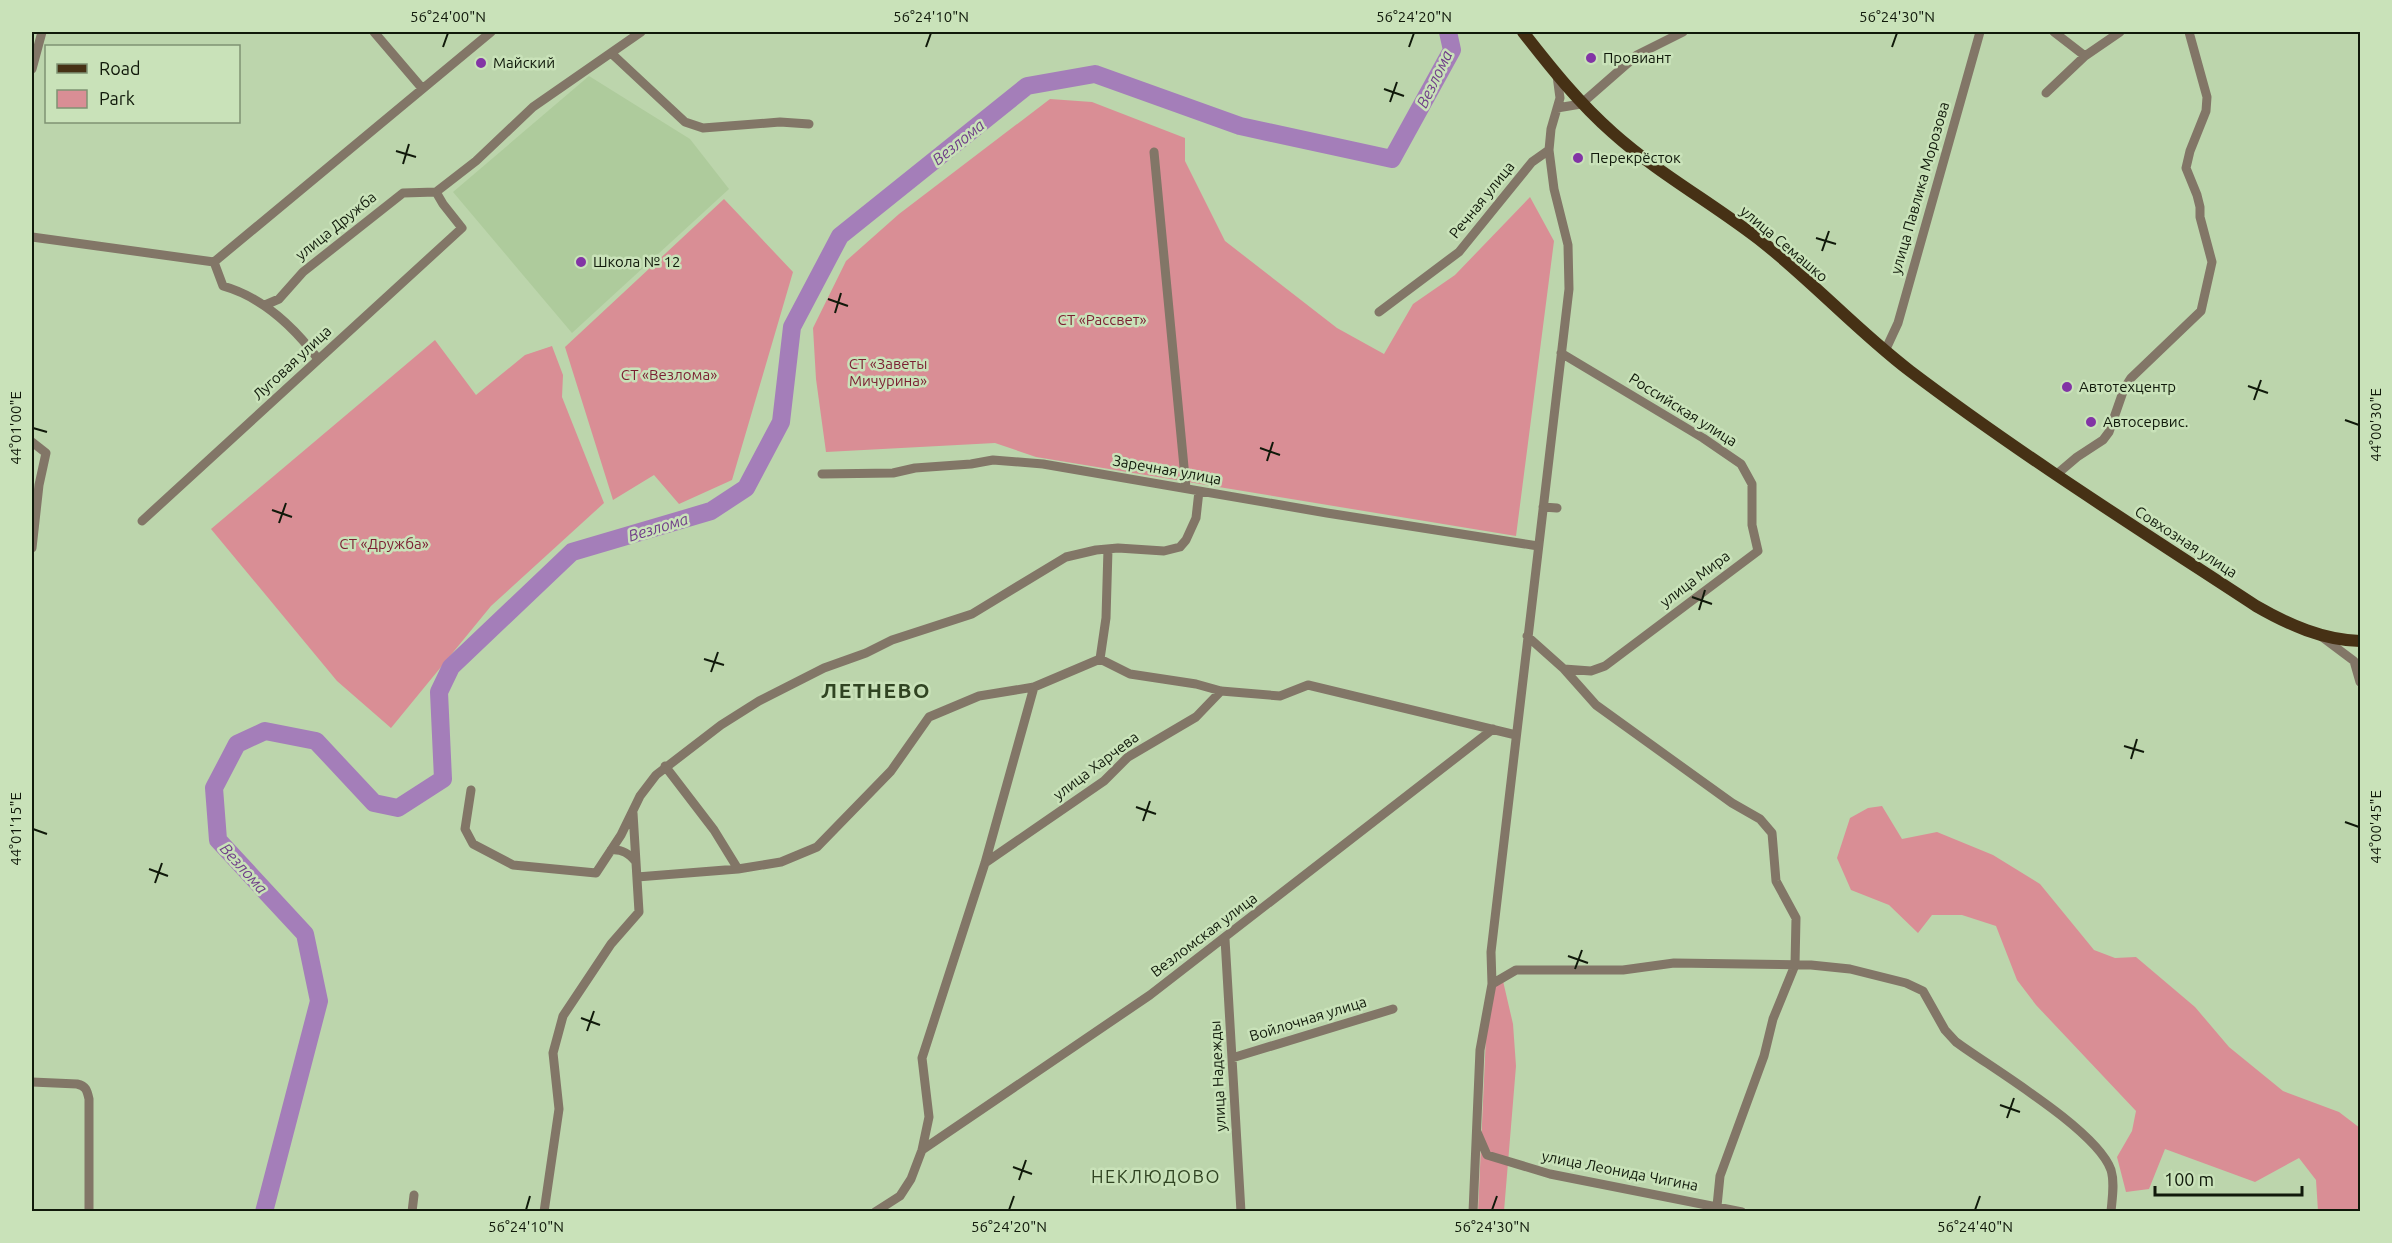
<svg xmlns="http://www.w3.org/2000/svg" width="2392" height="1243" viewBox="0 0 2392 1243" font-family="Ubuntu,sans-serif">
  <rect width="100%" height="100%" fill="#bcd5ac"/>
  <path fill="#aecb9c" d="M 589,76 L 690,139 L 729,189 L 572,333 L 453,192 Z"/>
  <path fill="#d98e95" d="M 1050,99 L 1092,102 L 1185,138 L 1185,161 L 1225,241 L 1337,328 L 1384,354 L 1413,304 L 1455,275 L 1530,197 L 1554,241 L 1516,536 L 1036,457 L 995,443 L 826,452 L 816,379 L 813,328 L 846,261 L 899,214 Z
    M 724,199 L 793,272 L 732,480 L 679,504 L 654,475 L 613,500 L 565,347 Z
    M 435,340 L 476,395 L 525,355 L 552,346 L 563,375 L 562,397 L 604,503 L 491,606 L 391,728 L 337,681 L 211,529 Z
    M 1882,806 L 1902,839 L 1937,832 L 1993,855 L 2040,884 L 2094,950 L 2115,958 L 2136,957 L 2195,1007 L 2229,1047 L 2283,1091 L 2339,1112 L 2360,1128 L 2360,1211 L 2318,1211 L 2316,1180 L 2299,1158 L 2255,1182 L 2165,1149 L 2149,1189 L 2126,1192 L 2117,1157 L 2132,1131 L 2136,1111 L 2036,1005 L 2017,980 L 1996,926 L 1962,915 L 1932,915 L 1918,933 L 1889,905 L 1851,890 L 1837,858 L 1850,818 L 1868,808 Z
    M 1503,981 L 1513,1024 L 1516,1066 L 1504,1211 L 1478,1212 L 1486,1036 L 1492,984 Z"/>
  <g fill="none" stroke-linecap="round" stroke-linejoin="round">
    <path stroke="#a47eb9" stroke-width="18" d="M 264,1212 L 319,1001 L 305,934 L 218,840 L 214,788 L 237,744 L 265,731 L 316,741 L 374,803 L 398,808 L 443,779 L 439,692 L 451,667 L 572,552 L 711,511 L 746,488 L 781,422 L 792,327 L 840,236 L 1027,86 L 1095,74 L 1240,126 L 1392,159 L 1452,50 L 1448,32"/>
    <path stroke="#827667" stroke-width="9" d="M 374,32 L 421,87
      M 2054,32 L 2085,56
      M 611,53 L 685,122 L 703,128 L 780,122 L 809,124
      M 32,69 L 42,32
      M 2046,93 L 2085,56 L 2120,32
      M 1557,108 L 1581,104 L 1637,55 L 1683,32
      M 1154,152 L 1186,488
      M 436,192 L 476,161 L 533,107 L 641,32
      M 32,237 L 214,262 L 491,32
      M 214,262 L 223,286 C 262,297 294,327 318,359
      M 265,305 L 279,299 L 303,272 L 403,193 L 436,192
      M 1379,312 L 1459,252 L 1532,162 L 1549,150
      M 1885,351 L 1898,323 L 1980,32
      M 1561,353 L 1703,438 L 1741,464 L 1752,484 L 1752,525 L 1758,551 L 1605,666 L 1591,671 L 1564,669
      M 32,442 L 46,453 L 39,485 L 32,548
      M 822,474 L 893,473 L 915,468 L 971,464 L 993,460 L 1043,464 L 1327,513 L 1538,546
      M 2057,474 L 2077,457 L 2103,440 L 2109,432 L 2124,389 L 2131,378 L 2201,311 L 2212,262 L 2200,217 L 2200,207 L 2197,195 L 2186,168 L 2190,151 L 2206,111 L 2207,97 L 2189,32
      M 1543,507 L 1557,508
      M 142,521 L 462,228 L 443,204 L 436,192
      M 1108,549 L 1106,618 L 1100,659 L 1130,674 L 1196,684 L 1221,691 L 1280,696 L 1308,685 L 1516,735
      M 1527,636 L 1564,669 L 1596,705 L 1732,803 L 1760,819 L 1772,833 L 1776,881 L 1796,918 L 1795,965 L 1773,1019 L 1764,1056 L 1720,1176 L 1717,1206
      M 2322,637 L 2354,661 L 2360,682
      M 665,766 L 714,830 L 738,869
      M 471,790 L 465,829 L 473,844 L 513,865 L 596,873 L 621,835 L 640,796 L 656,775 L 721,725 L 759,701 L 824,668 L 866,653 L 892,640 L 972,614 L 1066,557 L 1096,550 L 1118,548 L 1164,551 L 1180,547 L 1186,540 L 1196,518 L 1199,491
      M 611,850 C 622,849 629,853 636,862
      M 985,863 L 1104,781 L 1128,757 L 1196,717 L 1221,691
      M 637,877 L 738,869 L 781,862 L 817,847 L 891,771 L 929,717 L 979,696 L 1034,687 L 1100,659
      M 1225,939 L 1241,1212
      M 1492,984 L 1516,970 L 1623,970 L 1674,963 L 1811,965 L 1850,969 L 1906,983 L 1923,991 L 1945,1030 L 1956,1042 C 1993,1069 2097,1130 2111,1170 C 2115,1183 2112,1199 2111,1212
      M 1232,1058 L 1393,1009
      M 32,1082 L 77,1084 C 86,1086 87,1090 89,1099 L 89,1212
      M 1477,1132 L 1487,1155 L 1550,1174 L 1742,1212
      M 922,1150 L 1150,995 L 1493,729
      M 412,1212 L 414,1195
      M 544,1212 L 559,1109 L 553,1053 L 563,1016 L 611,944 L 639,912 L 633,813
      M 875,1212 L 900,1196 L 911,1179 L 922,1150 L 929,1117 L 922,1058 L 985,863 L 1034,687
      M 1473,1212 L 1480,1050 L 1492,984 L 1491,952 L 1569,289 L 1568,245 L 1554,189 L 1549,150 L 1551,129 L 1560,98 L 1557,76"/>
    <path stroke="#463115" stroke-width="12" d="M 1523,32 C 1551,68 1579,103 1613,133 C 1660,175 1716,205 1765,244 C 1815,284 1859,332 1910,371 C 2021,455 2140,530 2256,606 C 2289,625 2323,640 2360,641"/>
  </g>
  <path fill="none" stroke="#10190a" stroke-width="2" d="M 443,47 L 448,33M 926,47 L 931,33M 1409,47 L 1414,33M 1892,47 L 1897,33M 1384,89 L 1404,96M 1390,102 L 1397,82M 396,151 L 416,157M 403,164 L 409,144M 1816,238 L 1836,244M 1822,251 L 1829,231M 828,299 L 848,306M 835,313 L 841,293M 2248,386 L 2268,393M 2254,400 L 2261,380M 2345,420 L 2359,425M 33,428 L 47,432M 1260,448 L 1280,455M 1267,461 L 1273,442M 272,510 L 292,517M 279,523 L 286,503M 1692,597 L 1712,604M 1699,610 L 1705,590M 704,659 L 724,665M 711,672 L 718,652M 2124,746 L 2144,752M 2131,759 L 2137,739M 1136,807 L 1156,814M 1143,821 L 1150,801M 2345,822 L 2359,827M 33,829 L 47,834M 149,869 L 168,876M 155,883 L 162,863M 1568,956 L 1588,963M 1575,969 L 1582,950M 581,1018 L 600,1025M 587,1031 L 594,1011M 2000,1105 L 2020,1112M 2007,1118 L 2014,1098M 1013,1167 L 1032,1174M 1019,1180 L 1026,1160M 526,1210 L 530,1196M 1009,1210 L 1014,1196M 1492,1210 L 1497,1196M 1975,1210 L 1980,1196"/>
  <g fill="#8234a5" stroke="#c9e2b9" stroke-width="2">
    <circle cx="1591" cy="58" r="6"/>
    <circle cx="481" cy="63" r="6"/>
    <circle cx="1578" cy="158" r="6"/>
    <circle cx="581" cy="262" r="6"/>
    <circle cx="2067" cy="387" r="6"/>
    <circle cx="2091" cy="422" r="6"/>
  </g>
  <g text-anchor="middle" stroke-width="5" stroke-linejoin="round" paint-order="stroke">
    <g font-size="15" fill="#10190a" stroke="#c9e2b9" text-anchor="start">
      <text x="1603" y="63">Провиант</text>
      <text x="493" y="68">Майский</text>
      <text x="1590" y="163">Перекрёсток</text>
      <text x="593" y="267">Школа № 12</text>
      <text x="2079" y="392">Автотехцентр</text>
      <text x="2103" y="427">Автосервис.</text>
    </g>
    <g font-size="15" fill="#10190a" stroke="#c9e2b9">
      <text transform="translate(1920 188) rotate(-74)" y="5">улица Павлика Морозова</text>
      <text transform="translate(1482 200) rotate(-51)" y="5">Речная улица</text>
      <text transform="translate(336 226) rotate(-39)" y="5">улица Дружба</text>
      <text transform="translate(1784 244) rotate(40)" y="5">улица Семашко</text>
      <text transform="translate(292 363) rotate(-43)" y="5">Луговая улица</text>
      <text transform="translate(1683 410) rotate(32)" y="5">Российская улица</text>
      <text transform="translate(1167 470) rotate(10)" y="5">Заречная улица</text>
      <text transform="translate(2186 542) rotate(33)" y="5">Совхозная улица</text>
      <text transform="translate(1695 579) rotate(-37)" y="5">улица Мира</text>
      <text transform="translate(1096 766) rotate(-37)" y="5">улица Харчева</text>
      <text transform="translate(1204 935) rotate(-37)" y="5">Везломская улица</text>
      <text transform="translate(1308 1019) rotate(-17)" y="5">Войлочная улица</text>
      <text transform="translate(1218 1076) rotate(-93)" y="5">улица Надежды</text>
      <text transform="translate(1620 1171) rotate(11)" y="5">улица Леонида Чигина</text>
    </g>
    <g font-size="15" fill="#7b1f32" stroke="#c9e2b9">
      <text x="1102" y="325">СТ «Рассвет»</text>
      <text x="888" y="369">СТ «Заветы<tspan x="888" dy="17">Мичурина»</tspan></text>
      <text x="669" y="380">СТ «Везлома»</text>
      <text x="384" y="549">СТ «Дружба»</text>
    </g>
    <g font-size="16" font-style="italic" fill="#703f88" stroke="#c9e2b9">
      <text transform="translate(1434 79) rotate(-64)" y="6">Везлома</text>
      <text transform="translate(958 142) rotate(-39)" y="6">Везлома</text>
      <text transform="translate(658 527) rotate(-17)" y="6">Везлома</text>
      <text transform="translate(244 868) rotate(48)" y="6">Везлома</text>
    </g>
    <g font-size="18" letter-spacing="1.5" fill="#304422" stroke="#c9e2b9">
      <text x="1156" y="1183">НЕКЛЮДОВО</text>
    </g>
    <g font-size="21" font-weight="bold" letter-spacing="1.5" fill="#304422" stroke="#c9e2b9">
      <text x="876" y="698">ЛЕТНЕВО</text>
    </g>
  </g>
  <rect width="2392" height="1243" fill="none" stroke="#c9e2b9" stroke-width="66"/>
  <rect x="45" y="45" width="195" height="78" fill="#c9e2b9" stroke="#7f9273" stroke-width="1.5"/>
  <rect x="57" y="64" width="30" height="9" fill="#463115" stroke="#7f9273" stroke-width="1.5"/>
  <text x="99" y="75" font-size="18" fill="#10190a">Road</text>
  <rect x="57" y="90" width="30" height="18" fill="#d98e95" stroke="#7f9273" stroke-width="1.5"/>
  <text x="99" y="105" font-size="18" fill="#10190a">Park</text>
  <path d="M2155 1186v9h147v-9" fill="none" stroke="#10190a" stroke-width="3"/>
  <text x="2164" y="1186" font-size="18" fill="#10190a" stroke="#c9e2b9" stroke-width="4.5" paint-order="stroke">100 m</text>
  <rect x="33" y="33" width="2326" height="1177" fill="none" stroke="#10190a" stroke-width="2"/>
  <g font-size="15" text-anchor="middle" fill="#10190a">
    <text x="448" y="22">56°24'00"N</text>
    <text x="931" y="22">56°24'10"N</text>
    <text x="1414" y="22">56°24'20"N</text>
    <text x="1897" y="22">56°24'30"N</text>
    <text transform="translate(2376 425) rotate(-90)" y="5">44°00'30"E</text>
    <text transform="translate(16 428) rotate(-90)" y="5">44°01'00"E</text>
    <text transform="translate(2376 827) rotate(-90)" y="5">44°00'45"E</text>
    <text transform="translate(16 829) rotate(-90)" y="5">44°01'15"E</text>
    <text x="526" y="1232">56°24'10"N</text>
    <text x="1009" y="1232">56°24'20"N</text>
    <text x="1492" y="1232">56°24'30"N</text>
    <text x="1975" y="1232">56°24'40"N</text>
  </g>
</svg>
